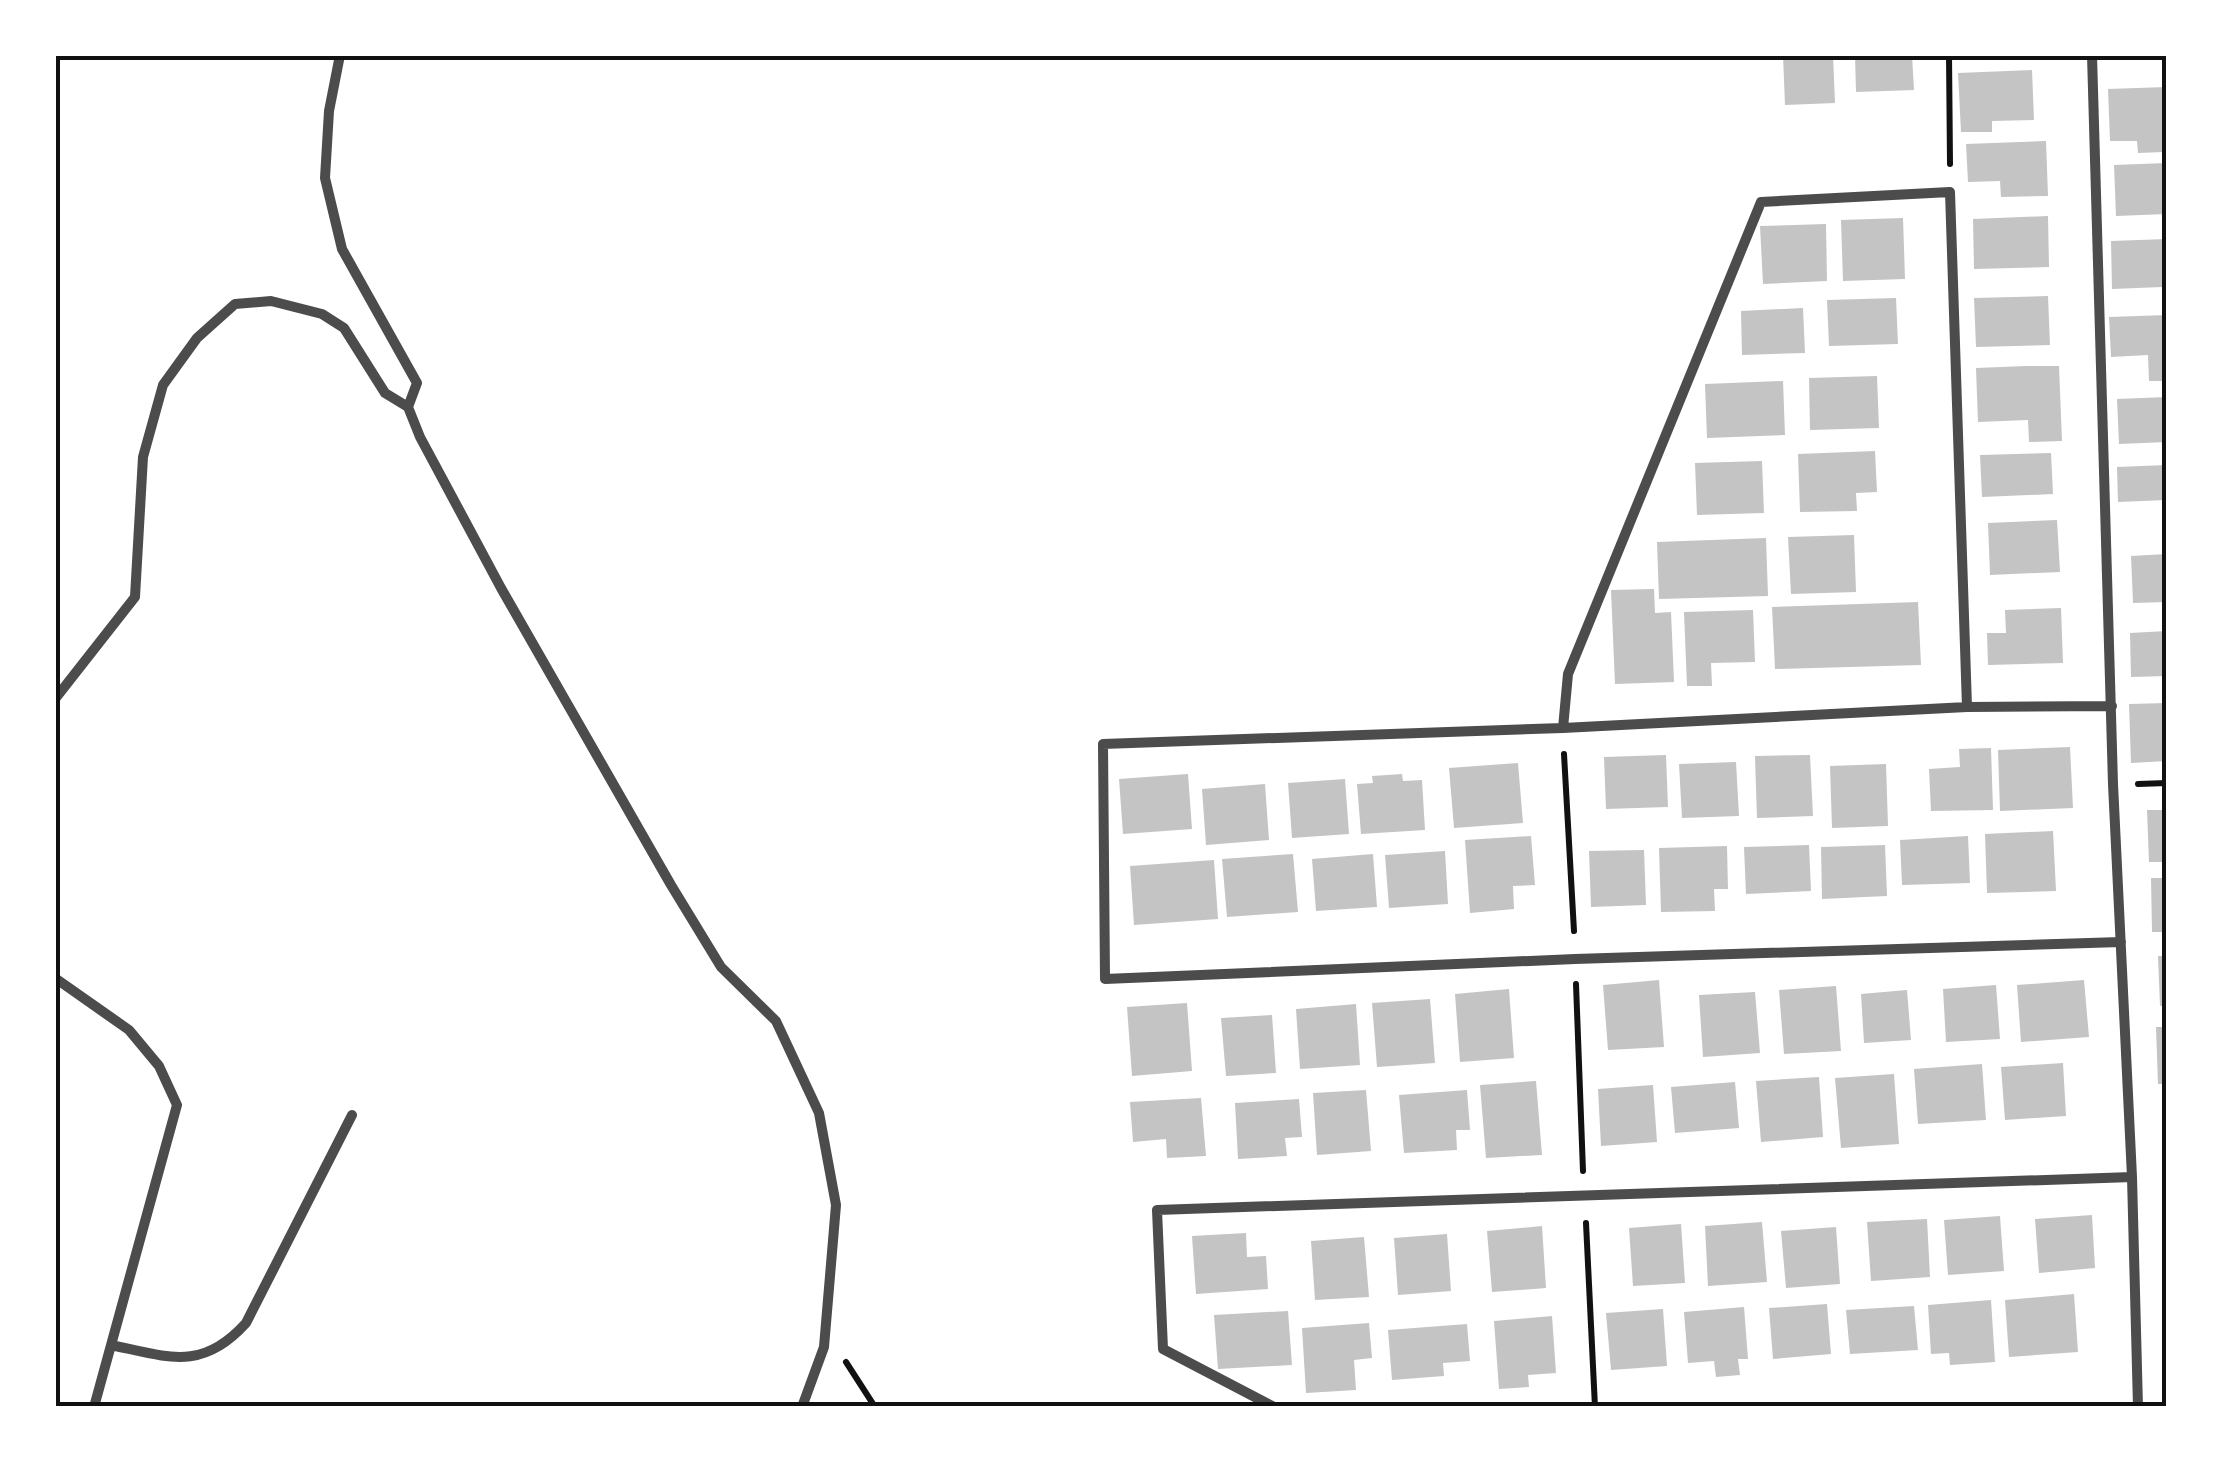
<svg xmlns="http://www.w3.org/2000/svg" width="2222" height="1462" viewBox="0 0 2222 1462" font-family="Inter,sans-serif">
  <rect width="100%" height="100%" fill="#fff"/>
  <path fill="#c4c4c4" d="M 1783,55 L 1833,55 L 1835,103 L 1785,105 Z
    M 1855,55 L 1912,55 L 1914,90 L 1856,92 Z
    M 2032,70 L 2034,120 L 1992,121 L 1992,132 L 1961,132 L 1958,73 Z
    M 2167,87 L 2167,139 L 2164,139 L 2164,152 L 2138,153 L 2137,141 L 2110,141 L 2108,89 Z
    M 2046,141 L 2048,196 L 2001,197 L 2000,181 L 1968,182 L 1966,144 Z
    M 2167,163 L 2167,214 L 2116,216 L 2114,165 Z
    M 2048,216 L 2049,267 L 1974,269 L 1973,219 Z
    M 1903,218 L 1905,279 L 1843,281 L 1841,220 Z
    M 1826,224 L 1827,281 L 1763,284 L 1760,226 Z
    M 2167,239 L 2167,307 L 2163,307 L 2162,287 L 2112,289 L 2111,241 Z
    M 2048,296 L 2050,345 L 1976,347 L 1974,298 Z
    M 1896,298 L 1898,344 L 1829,346 L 1827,300 Z
    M 1803,308 L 1805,353 L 1742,355 L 1741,311 Z
    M 2167,315 L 2167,381 L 2149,381 L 2148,355 L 2111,357 L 2109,317 Z
    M 2026,366 L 2059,366 L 2062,441 L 2029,442 L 2028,420 L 1978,422 L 1976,368 Z
    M 1877,376 L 1879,428 L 1810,430 L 1809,378 Z
    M 1783,381 L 1785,435 L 1707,438 L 1705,384 Z
    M 2167,397 L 2167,442 L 2119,444 L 2117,399 Z
    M 1875,451 L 1877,492 L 1856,493 L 1857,511 L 1800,512 L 1798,454 Z
    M 2051,453 L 2053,494 L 1982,497 L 1980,455 Z
    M 1762,461 L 1764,513 L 1697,515 L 1695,463 Z
    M 2167,465 L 2167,500 L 2118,502 L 2117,467 Z
    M 2057,520 L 2060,572 L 1990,575 L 1988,523 Z
    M 1854,535 L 1856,592 L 1791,594 L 1788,537 Z
    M 1766,538 L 1768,596 L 1659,599 L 1657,542 Z
    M 2167,554 L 2167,602 L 2133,603 L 2131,556 Z
    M 1654,589 L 1655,613 L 1671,612 L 1674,682 L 1615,684 L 1611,590 Z
    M 1918,602 L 1921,665 L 1775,669 L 1772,607 Z
    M 2061,608 L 2063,663 L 1988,665 L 1987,633 L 2006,633 L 2005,610 Z
    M 1753,610 L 1755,662 L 1711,663 L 1712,686 L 1687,686 L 1684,612 Z
    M 2167,631 L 2167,676 L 2131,677 L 2130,633 Z
    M 2167,703 L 2167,761 L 2131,763 L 2129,704 Z
    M 2070,747 L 2073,808 L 2000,811 L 1998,750 Z
    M 1991,748 L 1993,810 L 1931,811 L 1929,769 L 1960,767 L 1959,749 Z
    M 1666,755 L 1668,807 L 1606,809 L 1604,757 Z
    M 1810,755 L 1813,816 L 1757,818 L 1755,756 Z
    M 1736,762 L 1739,816 L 1682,818 L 1679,764 Z
    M 1518,763 L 1523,823 L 1454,828 L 1449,768 Z
    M 1886,764 L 1888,826 L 1832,828 L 1830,766 Z
    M 1188,774 L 1192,829 L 1123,834 L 1119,779 Z
    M 1402,774 L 1403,781 L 1422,780 L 1425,830 L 1361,834 L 1357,784 L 1373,783 L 1372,776 Z
    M 1345,779 L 1349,834 L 1292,838 L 1288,783 Z
    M 1265,784 L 1269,840 L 1206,845 L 1202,789 Z
    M 2147,810 L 2167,810 L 2167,862 L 2149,862 Z
    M 2053,831 L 2056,891 L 1987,893 L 1985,834 Z
    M 1531,836 L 1535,885 L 1513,886 L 1514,909 L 1470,913 L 1465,840 Z
    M 1968,836 L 1970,883 L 1902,885 L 1900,840 Z
    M 1809,845 L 1811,891 L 1746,894 L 1744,847 Z
    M 1885,845 L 1887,896 L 1822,899 L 1821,847 Z
    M 1727,846 L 1728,889 L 1714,889 L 1715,911 L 1661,912 L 1659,848 Z
    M 1644,850 L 1646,905 L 1591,907 L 1589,851 Z
    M 1445,851 L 1448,904 L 1389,908 L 1385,855 Z
    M 1293,854 L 1298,912 L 1227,917 L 1222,859 Z
    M 1373,854 L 1377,907 L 1316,911 L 1312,859 Z
    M 1214,860 L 1218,919 L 1134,925 L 1130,866 Z
    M 2151,878 L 2167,878 L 2167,932 L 2152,932 Z
    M 2158,956 L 2167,956 L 2167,1005 L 2160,1006 Z
    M 1659,980 L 1664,1047 L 1608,1050 L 1603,985 Z
    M 2084,980 L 2089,1037 L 2021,1042 L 2017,985 Z
    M 1996,985 L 2000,1039 L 1946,1042 L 1943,989 Z
    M 1836,986 L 1841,1051 L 1784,1054 L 1779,990 Z
    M 1509,989 L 1514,1058 L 1460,1062 L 1455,994 Z
    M 1907,990 L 1911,1040 L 1864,1043 L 1861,994 Z
    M 1755,992 L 1760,1053 L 1703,1057 L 1699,995 Z
    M 1430,999 L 1435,1063 L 1377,1067 L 1372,1003 Z
    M 1187,1003 L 1192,1071 L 1132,1076 L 1127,1007 Z
    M 1356,1004 L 1360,1065 L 1300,1069 L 1296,1009 Z
    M 1272,1015 L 1276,1073 L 1226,1076 L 1221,1018 Z
    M 2156,1027 L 2167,1027 L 2167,1084 L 2158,1084 Z
    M 2063,1063 L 2066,1116 L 2005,1120 L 2001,1067 Z
    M 1982,1064 L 1986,1120 L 1918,1124 L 1914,1069 Z
    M 1894,1074 L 1899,1144 L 1841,1148 L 1835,1078 Z
    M 1819,1077 L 1823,1137 L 1761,1142 L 1756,1081 Z
    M 1536,1081 L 1542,1155 L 1486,1158 L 1480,1085 Z
    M 1735,1082 L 1739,1128 L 1675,1133 L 1671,1087 Z
    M 1653,1085 L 1657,1142 L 1601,1146 L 1598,1089 Z
    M 1366,1090 L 1371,1151 L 1317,1155 L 1313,1093 Z
    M 1467,1090 L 1470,1130 L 1456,1130 L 1457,1150 L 1404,1153 L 1399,1095 Z
    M 1201,1098 L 1206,1156 L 1167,1158 L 1166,1139 L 1133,1142 L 1130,1102 Z
    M 1299,1099 L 1302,1137 L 1285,1138 L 1287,1156 L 1238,1159 L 1235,1103 Z
    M 2092,1215 L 2095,1268 L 2039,1273 L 2035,1219 Z
    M 2000,1216 L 2004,1271 L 1948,1275 L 1944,1220 Z
    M 1927,1219 L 1930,1277 L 1871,1281 L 1867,1222 Z
    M 1762,1222 L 1767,1282 L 1708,1286 L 1705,1226 Z
    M 1681,1224 L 1685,1283 L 1633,1286 L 1629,1228 Z
    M 1542,1226 L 1546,1288 L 1492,1292 L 1487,1231 Z
    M 1836,1227 L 1840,1284 L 1786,1288 L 1781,1231 Z
    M 1246,1233 L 1247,1257 L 1266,1256 L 1268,1289 L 1196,1294 L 1192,1236 Z
    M 1447,1234 L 1451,1291 L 1398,1295 L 1394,1238 Z
    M 1364,1237 L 1369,1297 L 1315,1300 L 1311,1241 Z
    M 2074,1294 L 2078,1352 L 2009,1357 L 2005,1300 Z
    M 1991,1300 L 1995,1362 L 1950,1365 L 1949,1353 L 1931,1354 L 1928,1305 Z
    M 1827,1304 L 1831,1354 L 1773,1359 L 1769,1308 Z
    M 1914,1306 L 1918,1350 L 1850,1354 L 1846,1310 Z
    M 1744,1307 L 1748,1359 L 1738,1359 L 1740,1375 L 1716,1377 L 1714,1361 L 1688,1363 L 1684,1312 Z
    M 1663,1309 L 1667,1366 L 1611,1370 L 1606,1313 Z
    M 1288,1311 L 1292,1365 L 1218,1369 L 1214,1315 Z
    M 1552,1316 L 1556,1373 L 1528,1375 L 1529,1387 L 1499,1389 L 1494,1321 Z
    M 1369,1323 L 1372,1358 L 1354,1360 L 1356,1390 L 1306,1393 L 1302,1328 Z
    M 1467,1324 L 1470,1361 L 1443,1363 L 1444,1376 L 1392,1380 L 1388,1330 Z"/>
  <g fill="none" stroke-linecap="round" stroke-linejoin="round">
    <path stroke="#111" stroke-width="6" d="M 1949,55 L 1950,164
      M 1564,754 L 1574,931
      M 2138,784 L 2167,783
      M 1576,984 L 1583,1171
      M 1586,1223 L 1595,1407
      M 846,1362 L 875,1407"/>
    <path stroke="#4c4c4c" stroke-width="10" d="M 340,55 L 329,111 L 325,178 L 342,249 L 417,383 L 408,407
      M 2092,55 L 2113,784 L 2132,1177 L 2138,1407
      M 55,699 L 135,597 L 143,457 L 163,385 L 197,338 L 235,304 L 271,301 L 322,314 L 344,328 L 385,393 L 408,407 L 420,437 L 501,588 L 671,885 L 721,967 L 776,1021 L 819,1113 L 836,1205 L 824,1347 L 802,1407
      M 2112,706 L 1967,707 L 1563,728 L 1103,744 L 1105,979 L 1575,959 L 2121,942
      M 1563,728 L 1568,674 L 1761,202 L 1950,192 L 1967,707
      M 55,978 L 129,1030 L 159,1066 L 177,1105 L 94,1407
      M 111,1345 C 168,1357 202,1372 246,1323 L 352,1115
      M 1274,1407 L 1163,1349 L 1157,1210 L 2132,1177"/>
  </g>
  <rect width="2222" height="1462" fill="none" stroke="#ffffff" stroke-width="115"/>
  <rect x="58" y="58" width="2106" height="1346" fill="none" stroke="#111" stroke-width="4"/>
</svg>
